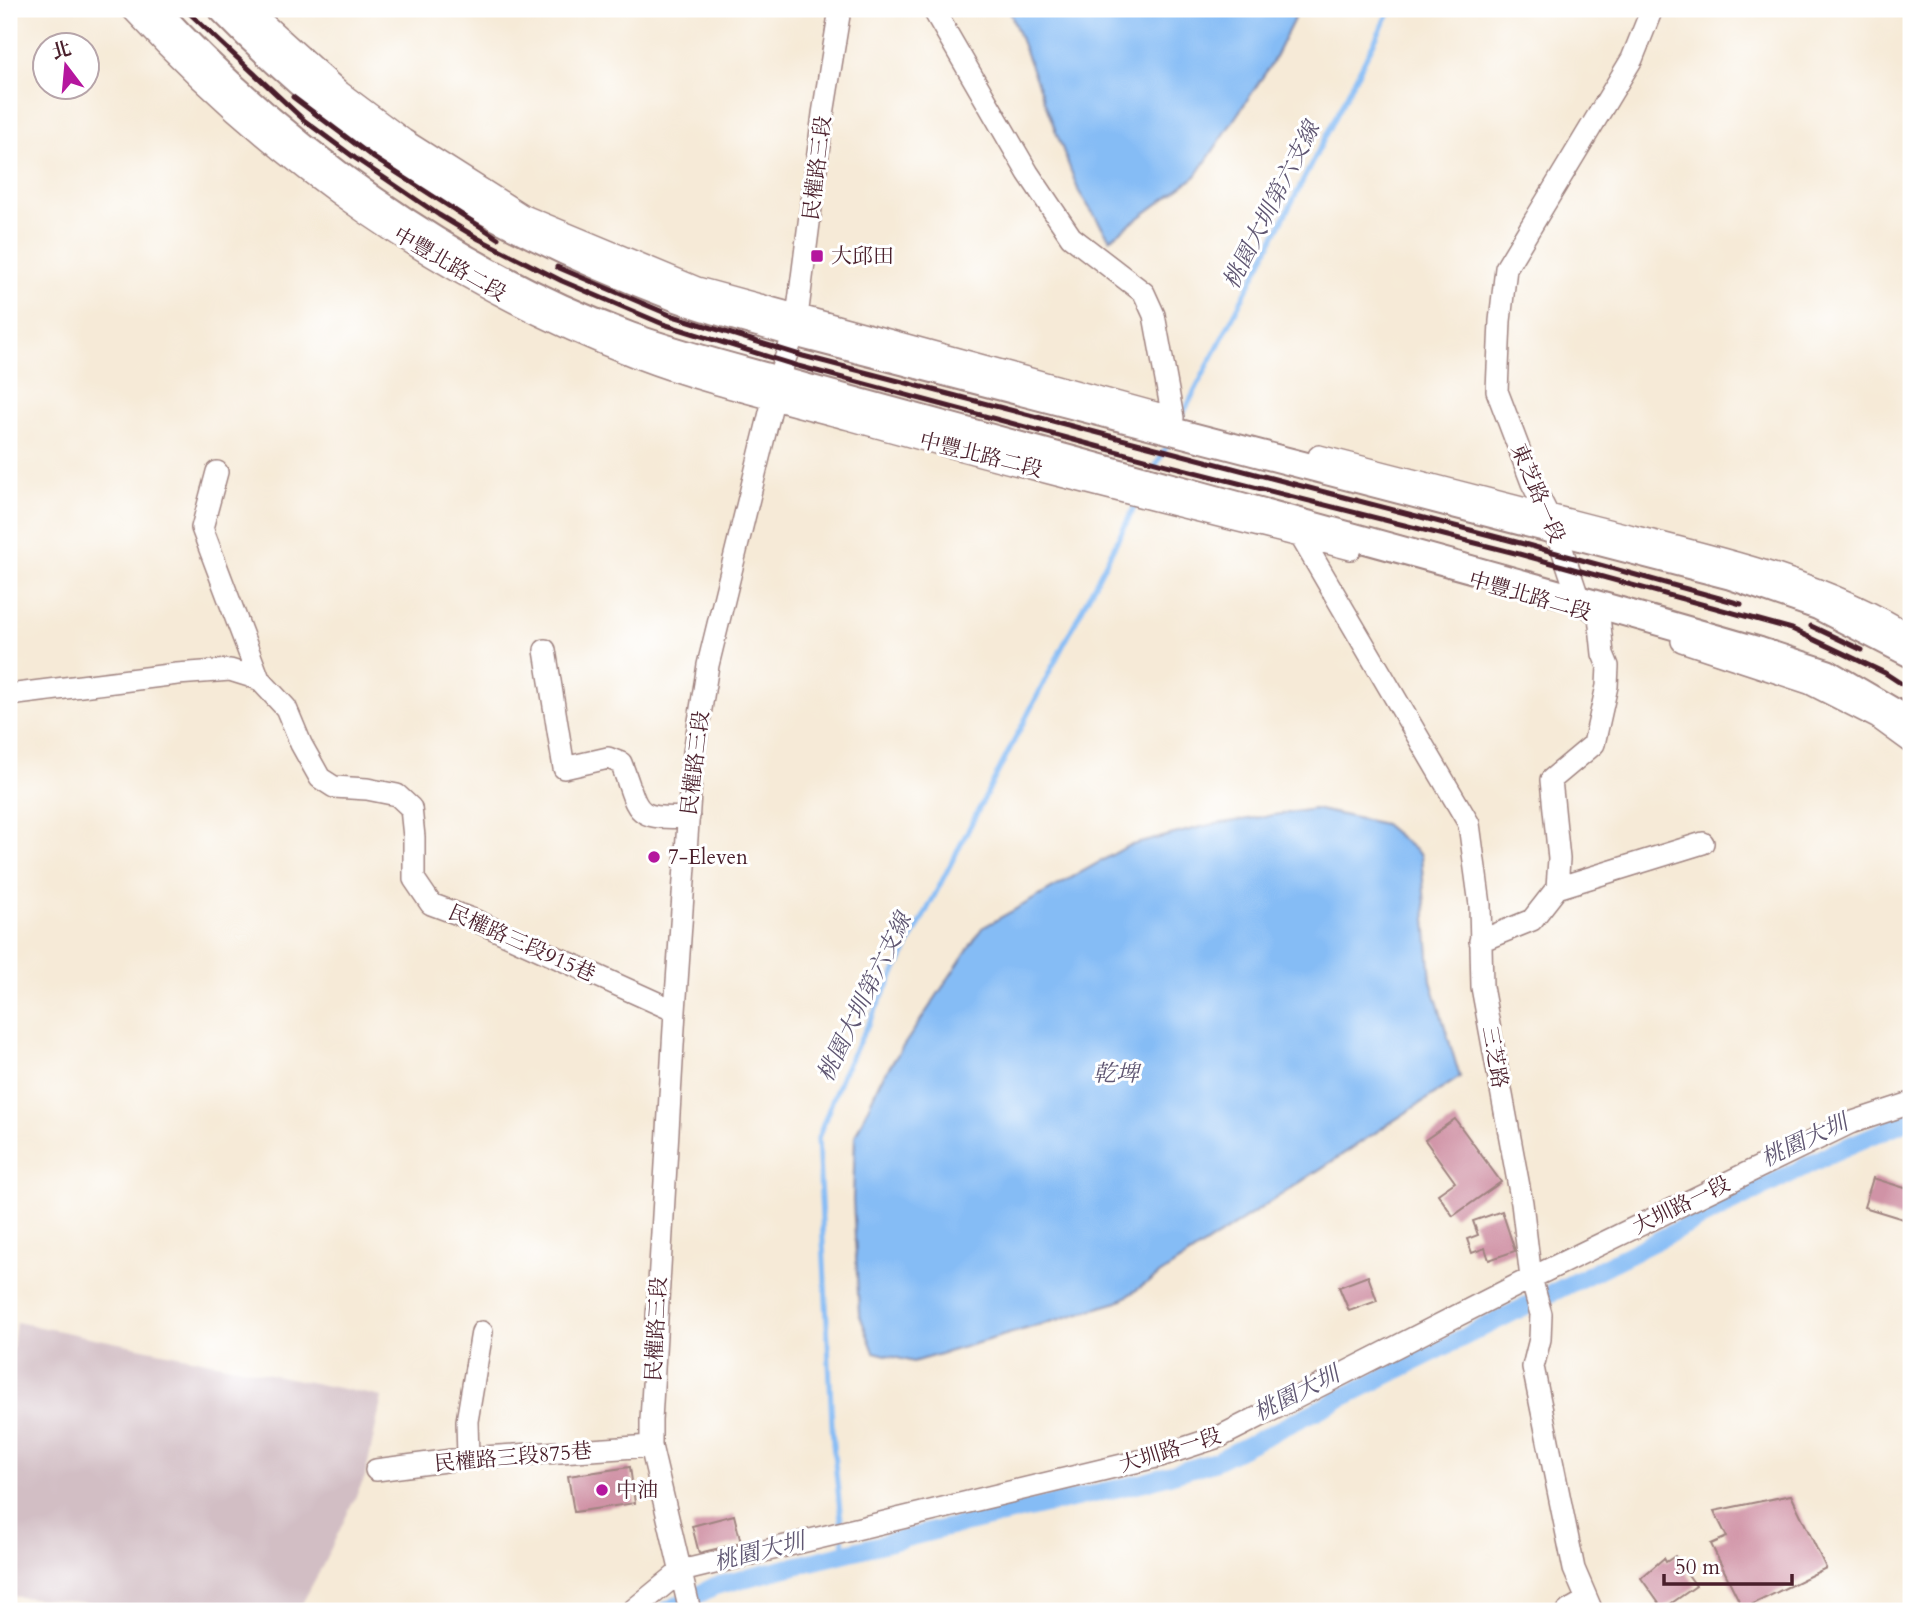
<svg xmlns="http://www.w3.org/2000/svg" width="1920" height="1620" viewBox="0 0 1920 1620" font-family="Cardo,'Noto Serif TC',serif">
  <rect width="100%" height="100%" fill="#fff"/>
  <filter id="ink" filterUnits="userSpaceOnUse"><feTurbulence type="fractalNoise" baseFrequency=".0143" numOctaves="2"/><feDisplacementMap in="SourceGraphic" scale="14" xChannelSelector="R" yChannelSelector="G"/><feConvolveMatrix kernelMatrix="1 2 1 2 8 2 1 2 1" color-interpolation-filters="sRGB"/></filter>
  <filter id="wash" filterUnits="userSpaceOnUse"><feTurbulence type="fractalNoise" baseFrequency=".00686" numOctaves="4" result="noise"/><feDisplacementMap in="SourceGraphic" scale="28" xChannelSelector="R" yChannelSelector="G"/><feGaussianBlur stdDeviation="1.57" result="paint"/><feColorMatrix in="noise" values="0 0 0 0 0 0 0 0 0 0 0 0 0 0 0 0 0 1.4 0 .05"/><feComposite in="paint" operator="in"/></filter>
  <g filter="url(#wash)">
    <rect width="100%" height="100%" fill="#f6ead7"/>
    <path fill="#d2bec4" d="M 16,1322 L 382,1397 L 365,1477 L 323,1565 L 298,1611 L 176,1611 L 9,1596 L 9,1379 Z"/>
    <path fill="#85bcf5" stroke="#686e90" stroke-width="2" d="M 1009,9 L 1299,9 L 1272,63 L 1196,176 L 1110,239 L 1079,192 Z
      M 1314,809 L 1384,824 L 1421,855 L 1431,981 L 1460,1077 L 1118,1302 L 913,1362 L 874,1352 L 859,1313 L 853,1200 L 855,1136 L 880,1081 L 982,928 L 1128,846 L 1209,825 Z"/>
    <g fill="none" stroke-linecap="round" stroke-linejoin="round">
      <path stroke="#85bcf5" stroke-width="5" d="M 1181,418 L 1391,9
        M 1155,467 L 1167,446
        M 842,1529 L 833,1444 L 818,1138 L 842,1075 L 1136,504
        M 843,1539 L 845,1553"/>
      <path stroke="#85bcf5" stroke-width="18" d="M 666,1611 L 715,1586 L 942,1529 L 1145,1482 L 1216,1461 L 1832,1153 L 1911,1119"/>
    </g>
    <g id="blocks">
      <path fill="#d093a6" d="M 1455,1119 L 1501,1182 L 1453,1216 L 1438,1194 L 1455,1182 L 1425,1140 Z
        M 1873,1178 L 1911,1190 L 1903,1219 L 1864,1207 Z
        M 1502,1211 L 1515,1251 L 1489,1260 L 1485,1248 L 1472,1253 L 1467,1239 L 1478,1235 L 1473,1221 Z
        M 1368,1276 L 1377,1301 L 1349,1311 L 1339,1287 Z
        M 630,1467 L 635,1503 L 574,1512 L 568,1476 Z
        M 1791,1495 L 1826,1568 L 1743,1609 L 1711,1544 L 1727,1537 L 1714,1511 Z
        M 734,1515 L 741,1543 L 699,1553 L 692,1526 Z
        M 1675,1556 L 1696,1586 L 1663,1609 L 1641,1578 L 1664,1558 L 1666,1562 Z"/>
    </g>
  </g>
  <g filter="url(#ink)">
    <use href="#blocks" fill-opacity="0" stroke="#a08481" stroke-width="2"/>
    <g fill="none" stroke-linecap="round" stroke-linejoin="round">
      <defs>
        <path id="minor" d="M 132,9 C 272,162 445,283 639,358 C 707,384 779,400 849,419 C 1015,466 1184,507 1351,549
          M 248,9 L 340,92 L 404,140 L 522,215 L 697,288 L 1170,417
          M 933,9 L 1028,173 L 1071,237 L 1144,293 L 1154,315 L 1173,418
          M 1319,456 C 1410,479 1501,503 1592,526 C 1699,553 1816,576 1911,636
          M 217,472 L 202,528 L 259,679
          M 1301,537 L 1469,824 L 1480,905 L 1482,987 L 1522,1203 L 1531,1278 L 1541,1314 L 1540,1339 L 1533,1367 L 1574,1569 L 1592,1611
          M 1682,641 L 1809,683 L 1878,718 L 1911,742
          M 545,650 L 564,768 L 608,758 L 621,763 C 640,811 630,820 689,817
          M 9,695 L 177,674 L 230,670 L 259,679 L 286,708 L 301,744 L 320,778 L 334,787 L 367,789 L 397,795 L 411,808 L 414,837 L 414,879 L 431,904 L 474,920 L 675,1011
          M 1557,888 L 1703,843
          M 1480,941 L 1532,920 L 1557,888 L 1559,859 L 1551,780 L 1594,744 L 1607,686 L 1608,666 L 1603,654 L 1599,616 L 1579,600 L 1556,531 L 1532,483 L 1497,391 L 1500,321 L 1506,268 L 1632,59 L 1652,9
          M 468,1458 L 467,1421 L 482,1332
          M 376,1470 L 468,1458 L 651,1446
          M 632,1611 L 681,1571 L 1160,1456 L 1221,1436 L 1531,1278 L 1850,1123 L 1911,1103
          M 690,1611 L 651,1446 L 651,1420 L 675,1011 L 692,765 L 708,665 L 778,380 L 794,333 L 797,317 L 823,114 L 840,9
          M 1568,1611 L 1587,1600"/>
        <path id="major" d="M 155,9 C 285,149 450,269 630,336 C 688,357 748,371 808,388 C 899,413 990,437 1080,462 C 1307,524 1534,585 1760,651 L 1827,673 L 1911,722
          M 222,9 C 259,47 298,83 340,116 C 440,195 558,253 677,298 C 715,312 755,322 794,333 L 1731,576 L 1818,606 L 1911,654"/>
      </defs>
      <use href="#minor" stroke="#a08481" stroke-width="24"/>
      <use href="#major" stroke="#a08481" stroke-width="30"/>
      <use href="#minor" stroke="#fff" stroke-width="21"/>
      <use href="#major" stroke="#fff" stroke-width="26"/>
      <path stroke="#4a1f2b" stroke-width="5" d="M 185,9 L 305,121 L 355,158 L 439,215 L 479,239 L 562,281 L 663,324 L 798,366 L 1167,465 L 1519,554 L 1792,629 L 1885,673 L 1911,690
        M 293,97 L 374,158 L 498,238
        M 557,267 L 670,315 L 803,356 L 1524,544 L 1741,604
        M 1811,626 L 1862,650"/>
    </g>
  </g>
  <g fill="#b5179e" stroke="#fff" stroke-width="2.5">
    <rect x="810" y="249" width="14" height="14" rx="3.5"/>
    <circle cx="654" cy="857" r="7"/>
    <circle cx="602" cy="1490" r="7"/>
  </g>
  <g text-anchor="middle" stroke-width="6" stroke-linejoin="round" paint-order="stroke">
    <g font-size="21" fill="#4a1f2b" stroke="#fff">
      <text transform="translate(817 168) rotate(-83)" y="7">民權路三段</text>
      <text transform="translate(450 264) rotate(30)" y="7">中豐北路二段</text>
      <text transform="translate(981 455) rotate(14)" y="7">中豐北路二段</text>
      <text transform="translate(1538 493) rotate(67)" y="7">東芝路一段</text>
      <text transform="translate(1530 596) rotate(16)" y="7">中豐北路二段</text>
      <text transform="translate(695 763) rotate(-83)" y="7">民權路三段</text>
      <text transform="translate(522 943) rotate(24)" y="7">民權路三段915巷</text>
      <text transform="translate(1495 1057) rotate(80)" y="7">三芝路</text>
      <text transform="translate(1681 1205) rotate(-26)" y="7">大圳路一段</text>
      <text transform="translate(656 1329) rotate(-87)" y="7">民權路三段</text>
      <text transform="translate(1170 1450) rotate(-17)" y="7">大圳路一段</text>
      <text transform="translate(513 1457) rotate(-5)" y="7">民權路三段875巷</text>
    </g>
    <g font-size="21" fill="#4a1f2b" stroke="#fff" text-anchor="start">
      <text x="831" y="263">大邱田</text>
      <text x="668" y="864">7-Eleven</text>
      <text x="616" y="1497">中油</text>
    </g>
    <g font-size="23" font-style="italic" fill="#5f5672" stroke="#fff">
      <text transform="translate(1271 205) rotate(-63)" y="8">桃園大圳第六支線</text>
      <text transform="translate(864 997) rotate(-64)" y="8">桃園大圳第六支線</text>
      <text x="1116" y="1081">乾埤</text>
      <text transform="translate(1804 1140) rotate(-25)" y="8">桃園大圳</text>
      <text transform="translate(1296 1393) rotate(-27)" y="8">桃園大圳</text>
      <text transform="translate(759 1551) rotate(-14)" y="8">桃園大圳</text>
    </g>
  </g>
  <rect width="1920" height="1620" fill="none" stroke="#fff" stroke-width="35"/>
  <g transform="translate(66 66) rotate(344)"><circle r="33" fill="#ffffff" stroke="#b7a5aa" stroke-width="2"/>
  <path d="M0-5L12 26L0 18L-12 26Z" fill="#b5179e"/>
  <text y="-10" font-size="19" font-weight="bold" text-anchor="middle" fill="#4a1f2b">北</text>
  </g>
  <path d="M1664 1574v10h128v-10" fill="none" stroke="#4a1f2b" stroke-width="3.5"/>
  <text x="1675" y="1574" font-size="21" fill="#4a1f2b" stroke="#ffffff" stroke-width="5" paint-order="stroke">50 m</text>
</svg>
